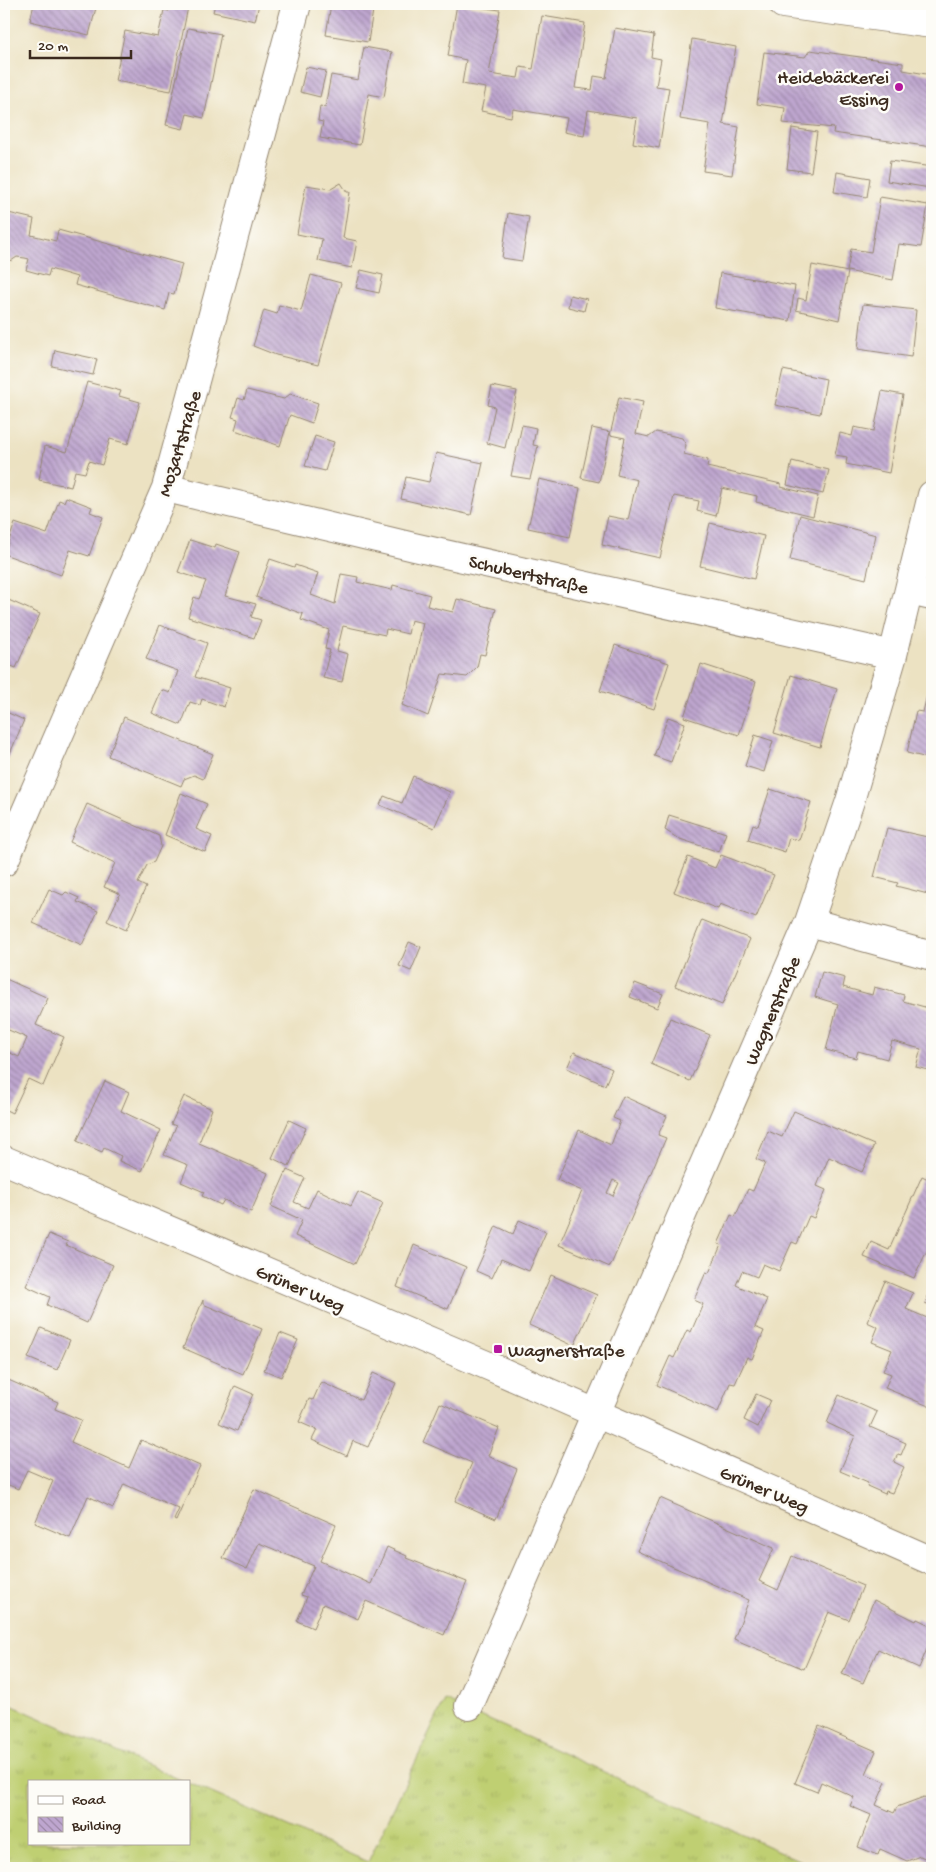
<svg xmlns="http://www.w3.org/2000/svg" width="936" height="1872" viewBox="0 0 936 1872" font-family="'Gochi Hand',sans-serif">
  <defs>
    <pattern id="grass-tufts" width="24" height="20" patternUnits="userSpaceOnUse" patternTransform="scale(1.25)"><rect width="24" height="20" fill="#bfcf72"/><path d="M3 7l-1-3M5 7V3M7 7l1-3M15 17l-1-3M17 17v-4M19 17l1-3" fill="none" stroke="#a5b262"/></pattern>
    <pattern id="building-back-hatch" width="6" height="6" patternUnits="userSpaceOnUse" patternTransform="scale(1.25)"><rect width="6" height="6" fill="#bea6cf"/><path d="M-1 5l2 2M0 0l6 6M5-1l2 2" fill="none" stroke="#9c87a7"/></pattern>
  </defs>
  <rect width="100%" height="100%" fill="#fdfcf7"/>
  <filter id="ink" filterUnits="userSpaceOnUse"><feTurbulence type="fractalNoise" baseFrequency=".02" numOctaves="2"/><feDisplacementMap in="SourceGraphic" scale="10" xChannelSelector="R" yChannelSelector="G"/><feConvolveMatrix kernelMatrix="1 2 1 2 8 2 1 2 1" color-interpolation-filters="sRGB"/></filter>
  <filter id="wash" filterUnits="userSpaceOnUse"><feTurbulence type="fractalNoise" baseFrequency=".0096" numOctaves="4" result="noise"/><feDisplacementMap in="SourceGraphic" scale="20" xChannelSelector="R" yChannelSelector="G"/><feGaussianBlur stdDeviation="1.12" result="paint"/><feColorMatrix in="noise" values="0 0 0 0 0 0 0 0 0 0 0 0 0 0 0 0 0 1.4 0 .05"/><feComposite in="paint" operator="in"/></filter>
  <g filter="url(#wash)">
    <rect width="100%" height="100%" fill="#ece2c2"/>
    <path fill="url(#grass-tufts)" stroke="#7d7c48" d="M 445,1700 L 816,1868 L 4,1868 L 4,1702 L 183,1781 L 29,1781 L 29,1843 L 189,1843 L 189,1783 L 368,1862 Z"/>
    <g id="blocks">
      <path fill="url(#building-back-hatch)" fill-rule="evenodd" d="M 34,4 L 97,4 L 89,35 L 30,21 Z
        M 170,4 L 188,7 L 171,91 L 115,81 L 125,31 L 158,37 L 164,10 L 169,11 Z
        M 215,4 L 259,4 L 255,21 L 213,12 Z
        M 331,4 L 374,4 L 368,42 L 326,35 Z
        M 457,4 L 500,10 L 489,74 L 518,78 L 520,67 L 533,69 L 542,16 L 585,23 L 575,88 L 592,90 L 594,76 L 606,78 L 615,28 L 654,35 L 651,57 L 661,59 L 656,86 L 669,88 L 659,148 L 633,143 L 637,118 L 588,110 L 584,136 L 564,132 L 567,118 L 513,109 L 511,117 L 481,111 L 486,88 L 462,84 L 466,60 L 448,56 Z
        M 188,28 L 221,34 L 204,118 L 187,114 L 183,129 L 166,125 Z
        M 692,39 L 736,47 L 723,124 L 739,127 L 732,175 L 703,171 L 710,124 L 680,119 Z
        M 364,47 L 392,52 L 384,97 L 369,94 L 360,145 L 320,138 L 323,122 L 318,121 L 320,106 L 325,107 L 331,75 L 358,80 Z
        M 810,50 L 903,63 L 903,70 L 932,75 L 932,147 L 833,133 L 834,128 L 783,123 L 785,108 L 757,104 L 764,52 L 805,57 Z
        M 306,67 L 326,71 L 320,97 L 300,92 Z
        M 792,128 L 817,132 L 811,172 L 787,169 Z
        M 890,161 L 932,167 L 930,188 L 887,181 Z
        M 837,172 L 870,178 L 867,197 L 834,192 Z
        M 341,183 L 347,192 L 350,192 L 343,238 L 357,241 L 352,268 L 318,261 L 322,239 L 297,234 L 306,185 L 331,189 Z
        M 880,197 L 928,205 L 921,247 L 899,244 L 893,280 L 847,271 L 851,249 L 871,252 Z
        M 4,212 L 34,219 L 31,235 L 56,241 L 58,230 L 182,264 L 174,294 L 169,293 L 165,310 L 75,285 L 77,277 L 50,269 L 48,276 L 26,270 L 29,259 L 25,258 L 17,257 L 11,261 L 6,254 L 4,261 Z
        M 508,213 L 529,217 L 522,261 L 502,258 Z
        M 812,265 L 848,272 L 839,320 L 796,310 L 798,298 L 806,300 Z
        M 361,270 L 383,275 L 379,293 L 356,288 Z
        M 720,273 L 795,286 L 790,321 L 715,308 Z
        M 311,275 L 341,283 L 318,365 L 276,355 L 253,346 L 264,310 L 277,314 L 279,305 L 301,311 Z
        M 570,295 L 587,299 L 584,311 L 568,307 Z
        M 863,304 L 916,310 L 911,357 L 858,349 Z
        M 55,350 L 97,359 L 93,375 L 52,366 Z
        M 783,370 L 826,379 L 820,414 L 775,405 Z
        M 87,382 L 121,391 L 119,396 L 140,402 L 128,444 L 110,439 L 102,465 L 89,461 L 85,473 L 75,471 L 71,487 L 39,480 L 45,446 L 67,452 Z
        M 492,386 L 517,391 L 505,448 L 487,443 L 495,407 L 488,405 Z
        M 247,390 L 284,399 L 290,394 L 318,403 L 312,423 L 290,415 L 280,446 L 235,430 L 238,419 L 232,417 L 238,398 L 244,400 Z
        M 882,391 L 903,395 L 889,473 L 846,464 L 847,457 L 835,455 L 840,433 L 852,436 L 854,427 L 874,431 Z
        M 619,397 L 643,402 L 636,434 L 649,437 L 656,432 L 682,438 L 686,445 L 684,454 L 708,460 L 707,467 L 781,484 L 781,487 L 818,496 L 813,516 L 756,502 L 757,496 L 722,488 L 716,516 L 697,511 L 699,501 L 674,496 L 660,558 L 602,545 L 608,516 L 628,520 L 637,480 L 617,475 L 625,438 L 610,435 Z
        M 522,425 L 536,428 L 533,445 L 538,446 L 530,479 L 511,476 Z
        M 592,428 L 610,432 L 599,482 L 581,478 Z
        M 315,436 L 334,442 L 325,471 L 305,466 Z
        M 436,453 L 483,463 L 471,515 L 401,499 L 406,477 L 429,482 Z
        M 792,461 L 829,470 L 823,494 L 787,485 Z
        M 539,479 L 580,488 L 570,537 L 528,528 Z
        M 66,497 L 92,507 L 90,512 L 103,517 L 89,556 L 70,550 L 61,575 L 4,554 L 15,523 L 47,534 L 59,500 L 64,502 Z
        M 800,515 L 876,535 L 866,579 L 790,560 Z
        M 710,523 L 764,536 L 754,579 L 700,566 Z
        M 190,540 L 215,548 L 216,544 L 240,552 L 225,596 L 256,604 L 251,617 L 261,620 L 254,638 L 188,617 L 194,597 L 199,599 L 206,581 L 178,572 Z
        M 270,559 L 294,567 L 295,565 L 318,573 L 311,595 L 335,604 L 341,574 L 358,577 L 357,582 L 392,590 L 393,585 L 430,595 L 427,606 L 453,612 L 457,599 L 496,609 L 485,655 L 480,654 L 477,667 L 467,677 L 442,674 L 428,716 L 402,705 L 409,686 L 423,623 L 411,620 L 408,634 L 386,629 L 385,635 L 343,626 L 337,651 L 348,654 L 342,682 L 323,678 L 330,650 L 325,649 L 329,630 L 301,620 L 303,614 L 256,597 Z
        M 4,598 L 40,614 L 16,668 L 4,663 Z
        M 160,625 L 207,643 L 195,677 L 230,688 L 224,707 L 202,699 L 200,705 L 190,702 L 181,725 L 152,713 L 162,690 L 170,693 L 178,671 L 146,659 Z
        M 615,645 L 669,663 L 654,709 L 600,691 Z
        M 701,664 L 756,682 L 739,735 L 684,717 Z
        M 791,675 L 837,689 L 820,747 L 774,733 Z
        M 928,691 L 932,692 L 932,759 L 907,753 L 916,711 L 923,712 Z
        M 4,711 L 24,720 L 4,768 Z
        M 124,717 L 213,754 L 203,779 L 194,775 L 184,779 L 181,786 L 108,756 Z
        M 668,717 L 685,723 L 671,762 L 654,756 Z
        M 755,735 L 773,741 L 764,772 L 745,766 Z
        M 413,776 L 450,792 L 434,828 L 380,805 L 384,796 L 402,803 Z
        M 770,789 L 811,802 L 799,840 L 789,838 L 785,852 L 748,840 L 753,824 L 758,826 Z
        M 181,793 L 207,804 L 196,829 L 212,836 L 205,852 L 165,835 Z
        M 87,804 L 159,836 L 161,846 L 154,862 L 147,865 L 138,883 L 146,887 L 126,930 L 107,921 L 120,894 L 104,887 L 115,863 L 70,842 Z
        M 669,815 L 726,833 L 719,852 L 677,838 L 665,830 Z
        M 887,828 L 932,838 L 932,895 L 896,886 L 898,883 L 874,877 Z
        M 721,855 L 774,875 L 756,918 L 720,904 L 718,909 L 674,892 L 688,857 L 715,868 Z
        M 49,889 L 63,895 L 66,892 L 79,898 L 77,902 L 98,911 L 82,945 L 33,923 Z
        M 702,920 L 750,939 L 722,1005 L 675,986 Z
        M 409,942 L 421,947 L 411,971 L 399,966 Z
        M 822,972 L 845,978 L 843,987 L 872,995 L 874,987 L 904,995 L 903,1001 L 932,1009 L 932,1071 L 916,1067 L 921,1049 L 892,1041 L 887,1059 L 858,1051 L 856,1058 L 826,1050 L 838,1004 L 815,997 Z
        M 6,979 L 48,998 L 36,1025 L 64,1037 L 43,1086 L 28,1079 L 12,1113 L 4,1109 L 4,1055 L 6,1051 L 19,1057 L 27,1038 L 4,1028 L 4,985 Z
        M 635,983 L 663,994 L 657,1008 L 630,997 Z
        M 670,1018 L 710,1035 L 690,1081 L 651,1064 Z
        M 574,1052 L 612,1069 L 605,1085 L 567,1068 Z
        M 105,1081 L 129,1092 L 121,1111 L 161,1130 L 142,1171 L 119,1161 L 121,1156 L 104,1148 L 102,1152 L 77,1141 Z
        M 184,1096 L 212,1109 L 199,1143 L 268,1173 L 251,1212 L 224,1200 L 221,1205 L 202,1196 L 204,1192 L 181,1182 L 188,1165 L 164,1155 L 176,1126 L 171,1124 Z
        M 623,1096 L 667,1116 L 658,1135 L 666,1138 L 610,1267 L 559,1245 L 582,1191 L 557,1180 L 579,1130 L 611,1145 L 620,1121 L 613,1118 ZM 613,1180 L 619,1183 L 613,1196 L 607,1193 Z
        M 794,1111 L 874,1145 L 862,1172 L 829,1157 L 817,1186 L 826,1190 L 814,1218 L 809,1216 L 797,1244 L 792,1242 L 779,1271 L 763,1264 L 757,1277 L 742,1271 L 736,1285 L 767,1299 L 755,1327 L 764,1331 L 752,1359 L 747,1357 L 735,1384 L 730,1383 L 718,1412 L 657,1385 L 670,1356 L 674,1358 L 687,1330 L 691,1332 L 703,1304 L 694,1300 L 706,1272 L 709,1273 L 721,1245 L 718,1244 L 731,1215 L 735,1217 L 748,1189 L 753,1191 L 765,1163 L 756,1159 L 768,1131 L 782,1137 Z
        M 289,1120 L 306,1128 L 289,1166 L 272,1158 Z
        M 287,1170 L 305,1178 L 294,1202 L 308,1208 L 317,1189 L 351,1206 L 358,1192 L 383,1203 L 355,1264 L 295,1236 L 302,1220 L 271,1206 Z
        M 922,1176 L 932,1181 L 932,1240 L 914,1278 L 864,1257 L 871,1242 L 889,1250 Z
        M 519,1220 L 546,1232 L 529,1271 L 501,1259 L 492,1278 L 476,1271 L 496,1226 L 513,1234 Z
        M 49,1234 L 68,1242 L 66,1245 L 113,1265 L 87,1323 L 47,1305 L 50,1297 L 26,1286 Z
        M 414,1245 L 466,1267 L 448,1309 L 397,1287 Z
        M 551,1275 L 597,1295 L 574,1346 L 529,1325 Z
        M 885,1281 L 913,1293 L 906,1309 L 932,1320 L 931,1407 L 885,1388 L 891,1374 L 883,1371 L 892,1350 L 872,1342 L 878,1327 L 867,1322 Z
        M 932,1287 L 932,1306 L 925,1303 Z
        M 203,1300 L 203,1304 L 262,1329 L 243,1374 L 183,1348 Z
        M 41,1328 L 70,1340 L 57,1370 L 28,1358 Z
        M 280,1333 L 298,1340 L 281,1377 L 264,1370 Z
        M 373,1373 L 396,1383 L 368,1447 L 353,1441 L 347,1456 L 312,1440 L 317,1430 L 299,1422 L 309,1399 L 313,1400 L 321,1382 L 361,1400 Z
        M 4,1378 L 58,1402 L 55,1409 L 81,1420 L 71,1442 L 129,1468 L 141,1440 L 200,1466 L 176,1521 L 174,1520 L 179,1509 L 124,1484 L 113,1508 L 88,1496 L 70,1538 L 35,1523 L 53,1481 L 27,1470 L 18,1489 L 4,1483 L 4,1442 L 8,1432 L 4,1430 Z
        M 235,1386 L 253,1394 L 237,1431 L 219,1423 Z
        M 756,1394 L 770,1400 L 758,1427 L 744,1420 Z
        M 839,1395 L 877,1412 L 870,1427 L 906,1443 L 901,1455 L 898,1454 L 894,1462 L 904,1467 L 892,1493 L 886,1491 L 885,1494 L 867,1486 L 868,1483 L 840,1471 L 855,1436 L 827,1423 Z
        M 440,1403 L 499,1428 L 488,1456 L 517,1469 L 496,1519 L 455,1501 L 472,1463 L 423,1442 Z
        M 254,1489 L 336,1525 L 320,1561 L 371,1584 L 387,1547 L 407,1556 L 406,1558 L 467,1582 L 444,1635 L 366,1601 L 358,1619 L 323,1604 L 313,1628 L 297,1621 L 307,1597 L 301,1595 L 314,1566 L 259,1543 L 247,1569 L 223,1558 Z
        M 660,1498 L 774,1548 L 759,1581 L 778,1590 L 792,1556 L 863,1586 L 849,1620 L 829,1612 L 804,1669 L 734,1639 L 749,1600 L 637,1551 Z
        M 874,1600 L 916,1621 L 917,1619 L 932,1626 L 932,1637 L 919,1668 L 878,1649 L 863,1683 L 842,1674 Z
        M 819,1726 L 876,1751 L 866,1774 L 886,1782 L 876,1805 L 894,1813 L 897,1807 L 924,1797 L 932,1800 L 932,1861 L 920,1856 L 907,1861 L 880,1849 L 878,1855 L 858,1847 L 871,1815 L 850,1806 L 854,1797 L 821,1782 L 817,1792 L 795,1783 Z"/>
    </g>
  </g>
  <g filter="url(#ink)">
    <use href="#blocks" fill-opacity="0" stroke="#948670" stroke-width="1"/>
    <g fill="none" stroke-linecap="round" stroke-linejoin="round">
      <defs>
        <path id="minor" d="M 783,4 L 932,24
          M 166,488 L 414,547 L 893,655
          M 910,591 L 932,596
          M 4,862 L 166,488 L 297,4
          M 809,922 L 932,956
          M 4,1160 L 491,1367 L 932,1561
          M 469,1706 L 809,922 L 850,801 L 893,655 L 932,495"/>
      </defs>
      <use href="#minor" stroke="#948670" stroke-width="30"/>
      <use href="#minor" stroke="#fff" stroke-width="28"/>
    </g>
  </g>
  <g fill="#b5179e" stroke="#fdfcf7" stroke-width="2">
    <circle cx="899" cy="87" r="5"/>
    <rect x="493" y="1344" width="10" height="10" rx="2.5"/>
  </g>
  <g text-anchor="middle" stroke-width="5" stroke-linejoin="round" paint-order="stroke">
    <g font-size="19" fill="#3b2a1e" stroke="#fdfcf7" text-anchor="end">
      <text x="889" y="83">Heidebäckerei<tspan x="889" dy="22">Essing</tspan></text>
      <text x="508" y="1356" text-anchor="start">Wagnerstraße</text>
    </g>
    <g font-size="19" fill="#3b2a1e" stroke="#fdfcf7">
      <text transform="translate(178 443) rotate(-73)" y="7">Mozartstraße</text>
      <text transform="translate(529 573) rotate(13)" y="7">Schubertstraße</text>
      <text transform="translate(771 1010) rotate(-67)" y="7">Wagnerstraße</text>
      <text transform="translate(301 1287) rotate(23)" y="7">Grüner Weg</text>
      <text transform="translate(765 1488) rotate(23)" y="7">Grüner Weg</text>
    </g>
  </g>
  <rect width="936" height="1872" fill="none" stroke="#fdfcf7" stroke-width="20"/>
  <rect x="28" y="1780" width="162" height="65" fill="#fdfcf7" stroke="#afa8a0"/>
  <rect x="38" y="1796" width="25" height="8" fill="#ffffff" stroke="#afa8a0"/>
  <text x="72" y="1804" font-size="15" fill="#3b2a1e">Road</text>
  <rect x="38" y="1817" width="25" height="15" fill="url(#building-back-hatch)" stroke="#afa8a0"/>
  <text x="72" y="1830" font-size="15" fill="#3b2a1e">Building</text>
  <path d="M30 50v8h101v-8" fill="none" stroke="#3b2a1e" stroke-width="2.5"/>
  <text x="38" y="50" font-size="15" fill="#3b2a1e" stroke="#fdfcf7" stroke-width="4" paint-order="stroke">20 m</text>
</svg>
